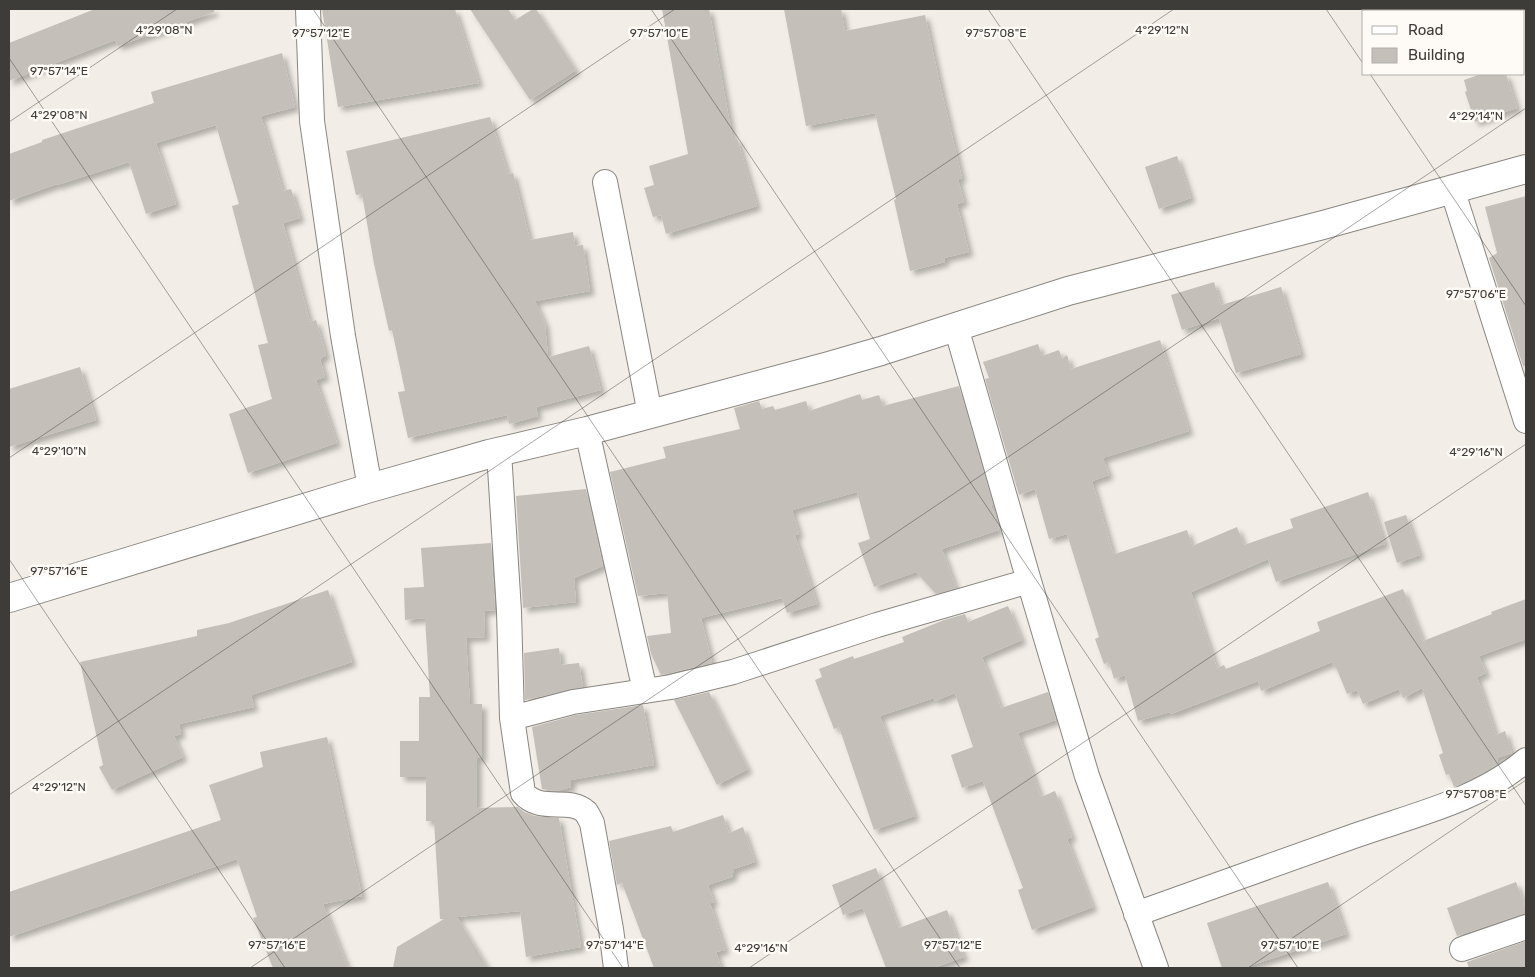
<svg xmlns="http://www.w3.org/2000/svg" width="1535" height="977" viewBox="0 0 1535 977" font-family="Rubik,sans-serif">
  <defs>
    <filter id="shadow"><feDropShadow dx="4.5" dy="4.5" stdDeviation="2.5" flood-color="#0004"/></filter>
  </defs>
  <rect width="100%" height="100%" fill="#f2ede6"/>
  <path fill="#c4bfb9" filter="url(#shadow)" d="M 95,9 L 214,9 L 214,12 L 118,46 L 115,40 L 9,81 L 9,43 Z
    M 322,9 L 455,9 L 479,83 L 338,107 Z
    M 470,9 L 508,9 L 515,20 L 533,9 L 536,9 L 576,70 L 530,100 Z
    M 662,9 L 709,9 L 733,140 L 737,138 L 757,206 L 666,234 L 661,215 L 653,217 L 644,188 L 654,185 L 649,166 L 688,154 Z
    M 784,9 L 841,9 L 845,31 L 925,15 L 941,89 L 962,178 L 958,179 L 964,202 L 957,204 L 969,252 L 944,258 L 945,262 L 910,271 L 894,200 L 896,199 L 875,113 L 806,126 Z
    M 282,53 L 295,107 L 261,116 L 283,191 L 291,189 L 300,218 L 283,223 L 310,322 L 316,320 L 326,355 L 320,359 L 325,377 L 316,380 L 337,443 L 248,473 L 229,414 L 272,399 L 258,345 L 268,343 L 232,206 L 239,204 L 216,125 L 156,143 L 176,204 L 146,214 L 129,162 L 57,185 L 57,184 L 9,201 L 9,154 L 42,142 L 42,140 L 154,103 L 151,92 Z
    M 1481,74 L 1506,74 L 1517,108 L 1475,122 L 1465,92 L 1467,91 L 1464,80 Z
    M 490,117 L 508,174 L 513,173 L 530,240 L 573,232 L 575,246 L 583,245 L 590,291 L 535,301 L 545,324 L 548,357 L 589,346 L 601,390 L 536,407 L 538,416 L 509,424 L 507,415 L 408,438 L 398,392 L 405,391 L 392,330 L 389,331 L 374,264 L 362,194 L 356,195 L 346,151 Z
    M 1177,156 L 1191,198 L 1159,209 L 1145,167 Z
    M 1526,196 L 1526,366 L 1523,366 L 1489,258 L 1497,253 L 1485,207 Z
    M 1214,282 L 1221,305 L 1281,287 L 1301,354 L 1236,373 L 1219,318 L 1182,330 L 1171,295 Z
    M 1160,340 L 1189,431 L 1103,458 L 1109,475 L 1092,481 L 1113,553 L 1115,552 L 1115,554 L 1187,530 L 1192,546 L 1237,527 L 1244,545 L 1293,528 L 1290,519 L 1368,492 L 1385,544 L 1276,582 L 1268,559 L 1191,592 L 1217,668 L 1224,665 L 1226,669 L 1320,631 L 1317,622 L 1403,589 L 1423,641 L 1492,614 L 1491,612 L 1526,599 L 1526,639 L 1479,656 L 1486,673 L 1477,677 L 1496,735 L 1505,731 L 1512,753 L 1497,758 L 1498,764 L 1481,774 L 1454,787 L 1449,774 L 1446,775 L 1439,755 L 1443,753 L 1422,688 L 1403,698 L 1399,689 L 1363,704 L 1357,690 L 1347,694 L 1336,667 L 1334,668 L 1332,662 L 1261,691 L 1258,681 L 1171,714 L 1170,712 L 1138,721 L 1125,675 L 1114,679 L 1109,662 L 1104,664 L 1095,639 L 1099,637 L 1067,534 L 1049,539 L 1035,489 L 1019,495 L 985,379 L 989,378 L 983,362 L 1038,344 L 1042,356 L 1059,350 L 1062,359 L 1067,355 L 1071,369 Z
    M 80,367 L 96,420 L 9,447 L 9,389 Z
    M 959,386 L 993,504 L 991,505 L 999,530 L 942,549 L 956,588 L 936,594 L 916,572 L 874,587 L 858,543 L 870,539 L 857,492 L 792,510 L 799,534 L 795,535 L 817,604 L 787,613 L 782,598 L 701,618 L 712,663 L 661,675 L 651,654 L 647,636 L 671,633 L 667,593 L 638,596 L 610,472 L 666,458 L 663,447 L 740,429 L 734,408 L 759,401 L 762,409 L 773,406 L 775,410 L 806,401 L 809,411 L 860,394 L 862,400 L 879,395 L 883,406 Z
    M 586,489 L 603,566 L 574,578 L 576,602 L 523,608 L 516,496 Z
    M 1406,515 L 1420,555 L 1397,563 L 1384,522 Z
    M 491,543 L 495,610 L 484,611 L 485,637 L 466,638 L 470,704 L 482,704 L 482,758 L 477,758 L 477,808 L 518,807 L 524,812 L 535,816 L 559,818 L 581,947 L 526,957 L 520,911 L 457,917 L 488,968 L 393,968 L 397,947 L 444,919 L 440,919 L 434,821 L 426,821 L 426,777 L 400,777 L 400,741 L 419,741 L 419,697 L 430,697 L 425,618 L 405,620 L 404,588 L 424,587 L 421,548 Z
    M 328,590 L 352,662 L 251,695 L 254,707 L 179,724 L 181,734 L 174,736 L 183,757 L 112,790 L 99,767 L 103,765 L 80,662 L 197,636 L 197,630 L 229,623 Z
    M 1008,606 L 1022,640 L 982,657 L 1001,708 L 1048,692 L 1056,720 L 1018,733 L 1041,797 L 1055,791 L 1072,837 L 1067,839 L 1093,907 L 1032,930 L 1018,890 L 1023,888 L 983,781 L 962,788 L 951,755 L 973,747 L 955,693 L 935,701 L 934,698 L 880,716 L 915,816 L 874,830 L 839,727 L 834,729 L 815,680 L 822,677 L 819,669 L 853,656 L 854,659 L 904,642 L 902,637 L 944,620 L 965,614 L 968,622 Z
    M 559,648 L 561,665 L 579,663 L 583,687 L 525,700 L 524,653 Z
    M 709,692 L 748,769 L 717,785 L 674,700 Z
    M 643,705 L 654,765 L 571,780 L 571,787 L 557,791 L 542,789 L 532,727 L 576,715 Z
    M 327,737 L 362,896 L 323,904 L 348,968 L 273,968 L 253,918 L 257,917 L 237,859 L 9,937 L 9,892 L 221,820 L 209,785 L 263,767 L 260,752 Z
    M 723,815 L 729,833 L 743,827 L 755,862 L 734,869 L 732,877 L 708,885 L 714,902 L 710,903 L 725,950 L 716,952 L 721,968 L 654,968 L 622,883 L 617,885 L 609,841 L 671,826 L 673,832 Z
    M 876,868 L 899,928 L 947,910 L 964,957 L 933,968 L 886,968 L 863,908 L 843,915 L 832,885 Z
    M 1328,882 L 1346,934 L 1243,968 L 1222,968 L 1207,923 Z
    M 1516,882 L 1526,909 L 1526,914 L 1522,914 L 1457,936 L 1447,908 Z
    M 1526,941 L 1526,968 L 1469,968 L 1467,962 Z"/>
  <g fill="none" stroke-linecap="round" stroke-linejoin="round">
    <defs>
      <path id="street" d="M 308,9 L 312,121 L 343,336 L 370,488
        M 605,182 L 650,414
        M 1452,189 L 1526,421
        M 956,327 L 1029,581 L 1087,776 L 1156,968
        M 587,431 L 645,691
        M 499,452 L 509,611 L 512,718 L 523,793 C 541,814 569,796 586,812 C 588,815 590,819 592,823 L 611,929 L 616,968
        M 512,718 L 573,702 L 671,687 L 733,672 L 877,625 L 1029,581
        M 1136,914 C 1209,888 1281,862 1354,836 C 1413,815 1478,801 1526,760
        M 1462,949 L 1526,927"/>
      <path id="secondary" d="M 9,598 L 370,488 L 489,454 L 587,431 L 829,366 L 881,351 L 1068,291 L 1323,225 L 1526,169"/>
    </defs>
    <use href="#street" stroke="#8a8680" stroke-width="26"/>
    <use href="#secondary" stroke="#8a8680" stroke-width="30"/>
    <use href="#street" stroke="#fff" stroke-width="24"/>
    <use href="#secondary" stroke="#fff" stroke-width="28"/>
  </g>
  <path fill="none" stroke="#3e3c39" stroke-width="1" stroke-opacity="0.45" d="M 313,9 L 960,968M 651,9 L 1298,968M 988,9 L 1526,806M 1326,9 L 1364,65M 9,58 L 623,968M 1370,74 L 1526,306M 9,122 L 177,9M 9,458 L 675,9M 9,559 L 285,968M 9,795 L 1174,9M 250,968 L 1526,108M 749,968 L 1526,444M 1248,968 L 1526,780"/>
  <g font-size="12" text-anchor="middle" fill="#3e3c39" stroke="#fefaf5" stroke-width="5" stroke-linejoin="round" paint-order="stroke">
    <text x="164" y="34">4°29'08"N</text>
    <text x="1162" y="34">4°29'12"N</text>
    <text x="659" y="37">97°57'10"E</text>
    <text x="996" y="37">97°57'08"E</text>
    <text x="321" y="37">97°57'12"E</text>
    <text x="59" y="75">97°57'14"E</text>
    <text x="59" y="119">4°29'08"N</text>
    <text x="1476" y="120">4°29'14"N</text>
    <text x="1476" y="298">97°57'06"E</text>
    <text x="59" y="455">4°29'10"N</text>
    <text x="1476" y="456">4°29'16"N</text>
    <text x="59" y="575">97°57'16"E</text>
    <text x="59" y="791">4°29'12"N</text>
    <text x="1476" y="798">97°57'08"E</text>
    <text x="277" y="949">97°57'16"E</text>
    <text x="615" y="949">97°57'14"E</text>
    <text x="953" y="949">97°57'12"E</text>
    <text x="1290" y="949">97°57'10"E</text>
    <text x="761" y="952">4°29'16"N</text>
  </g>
  <rect width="1535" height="977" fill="none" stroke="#3e3c39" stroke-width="20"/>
  <rect x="1362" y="10" width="162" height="65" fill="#fefaf5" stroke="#b1aeaa"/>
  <rect x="1372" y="26" width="25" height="8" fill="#ffffff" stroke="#b1aeaa"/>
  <text x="1408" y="35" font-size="15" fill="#3e3c39">Road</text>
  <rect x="1372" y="48" width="25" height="15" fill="#c4bfb9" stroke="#b1aeaa"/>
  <text x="1408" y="60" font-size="15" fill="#3e3c39">Building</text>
</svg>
